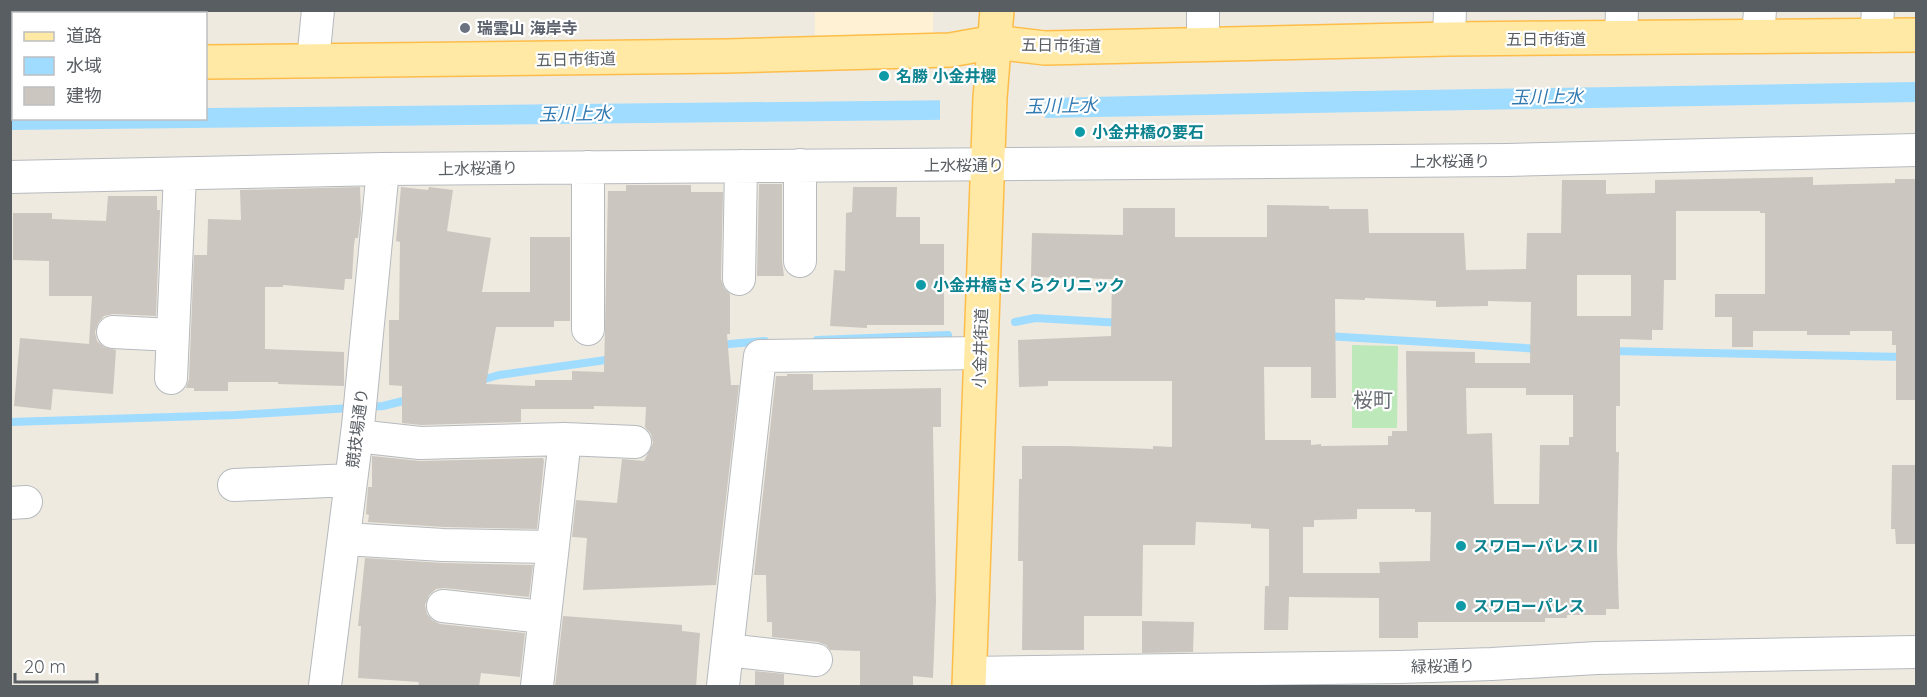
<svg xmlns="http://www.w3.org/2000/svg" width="1927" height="697" viewBox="0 0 1927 697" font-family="Quicksand,'Noto Sans JP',sans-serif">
  <rect width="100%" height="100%" fill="#eeeae0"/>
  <path fill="#fff2d4" d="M 815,11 L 933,11 L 933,35 L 815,39 Z"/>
  <path fill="#bde8ba" d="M 1352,345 L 1398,346 L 1397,428 L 1352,428 Z"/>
  <path fill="#9fdcff" d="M 1916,82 L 1916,102 L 928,120 L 11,130 L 10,111 L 13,111 L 14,118 L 206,118 L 206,108 L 965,100 L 1304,92 Z"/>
  <path fill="#eeeae0" d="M 1045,95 L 1045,121 L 940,123 L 940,97 Z"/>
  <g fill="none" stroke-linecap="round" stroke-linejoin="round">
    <path stroke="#9fdcff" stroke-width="8" d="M 1015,322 L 1035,318 L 1122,323
      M 1326,336 L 1541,349
      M 817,340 L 948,335
      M 718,345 L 765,341
      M 1611,351 L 1907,357
      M 478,381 L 499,375 L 613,359
      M 10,422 L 236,415 L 383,406 L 411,399"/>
  </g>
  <path fill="#cbc6bf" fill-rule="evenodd" d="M 1813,177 L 1813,185 L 1895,183 L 1895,179 L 1917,179 L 1917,400 L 1896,400 L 1896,345 L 1892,345 L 1892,331 L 1850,331 L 1850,335 L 1807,335 L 1807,331 L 1753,331 L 1753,347 L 1732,347 L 1732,317 L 1715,317 L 1715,294 L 1765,294 L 1765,213 L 1760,213 L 1760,211 L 1676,211 L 1676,280 L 1664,280 L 1663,330 L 1652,330 L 1652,340 L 1620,339 L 1620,406 L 1616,406 L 1616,452 L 1619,452 L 1617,550 L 1619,609 L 1606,609 L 1606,615 L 1567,615 L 1567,618 L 1545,618 L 1545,622 L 1418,622 L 1418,638 L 1379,638 L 1379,598 L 1289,597 L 1288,630 L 1264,630 L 1265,586 L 1269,586 L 1269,529 L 1251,528 L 1251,524 L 1196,522 L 1195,545 L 1143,545 L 1142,616 L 1084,616 L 1084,650 L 1022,650 L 1023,561 L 1018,561 L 1019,479 L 1022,479 L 1022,446 L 1068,446 L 1153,449 L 1153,446 L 1172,447 L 1172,381 L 1048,381 L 1048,386 L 1019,387 L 1018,340 L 1111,336 L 1112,279 L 1031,277 L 1032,233 L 1123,235 L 1123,208 L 1175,208 L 1175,237 L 1267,237 L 1267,205 L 1329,206 L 1329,209 L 1368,209 L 1369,233 L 1464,233 L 1466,270 L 1526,269 L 1527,233 L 1561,233 L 1562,180 L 1606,180 L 1606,194 L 1655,193 L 1655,180 ZM 1577,275 L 1631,275 L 1631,316 L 1577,316 ZM 1365,298 L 1436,301 L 1436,307 L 1488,306 L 1488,301 L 1531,302 L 1530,363 L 1475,363 L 1475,352 L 1406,351 L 1407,431 L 1392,431 L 1392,436 L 1388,436 L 1388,445 L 1321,446 L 1321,444 L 1311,445 L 1311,440 L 1265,440 L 1264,367 L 1311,367 L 1311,398 L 1336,398 L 1335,299 L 1365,300 ZM 1466,388 L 1526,388 L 1526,395 L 1573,395 L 1573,437 L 1569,437 L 1569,445 L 1540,445 L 1539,504 L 1494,504 L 1492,433 L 1467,434 ZM 1357,509 L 1415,509 L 1415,512 L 1431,512 L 1430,561 L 1379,562 L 1380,573 L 1303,573 L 1303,527 L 1314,527 L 1314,520 L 1357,519 Z
    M 759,184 L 782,184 L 782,261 L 784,276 L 757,276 Z
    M 626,185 L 691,185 L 691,192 L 723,192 L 721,279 L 724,288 L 730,294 L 730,334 L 727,334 L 731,385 L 739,385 L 716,585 L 583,590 L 587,538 L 572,537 L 576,500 L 617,503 L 622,459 L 644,461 L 653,443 L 651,434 L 645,427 L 646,407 L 594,406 L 594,409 L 521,409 L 521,422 L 421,425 L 402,423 L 402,386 L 389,385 L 389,320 L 399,320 L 400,242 L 396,241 L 401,187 L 428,190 L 429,187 L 453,190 L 447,231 L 491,238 L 482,292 L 530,292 L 530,237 L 570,237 L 570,321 L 554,321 L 554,327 L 496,327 L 486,384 L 535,386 L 535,380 L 572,380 L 572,371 L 604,372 L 608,191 L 626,191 Z
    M 360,187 L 361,213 L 358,238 L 355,238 L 354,245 L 352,279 L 345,279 L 344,290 L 283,285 L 283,287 L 265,287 L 265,349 L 344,352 L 344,386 L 278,384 L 278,382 L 228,382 L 228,391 L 194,391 L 194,388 L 186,388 L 189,379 L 194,255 L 207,255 L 208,219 L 241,220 L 240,190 Z
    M 853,187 L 897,187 L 896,217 L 920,217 L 920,244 L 944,244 L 944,325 L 867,325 L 867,328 L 830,326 L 834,270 L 845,271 L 846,213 L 852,212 Z
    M 108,196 L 157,196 L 157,210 L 160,210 L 156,316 L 113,314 L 104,316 L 98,323 L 95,332 L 97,341 L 104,347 L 116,350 L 113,394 L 53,389 L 51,410 L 14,406 L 20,338 L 89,344 L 92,296 L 49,296 L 49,261 L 13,260 L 13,213 L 52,213 L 52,219 L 106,221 Z
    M 787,374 L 813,374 L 813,390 L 941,388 L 941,427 L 933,427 L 936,601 L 933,678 L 913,676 L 913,687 L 860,687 L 860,651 L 830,650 L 826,645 L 818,642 L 772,637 L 772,622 L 767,622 L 766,575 L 754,575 L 776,376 L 787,376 Z
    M 372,456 L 420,461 L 543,458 L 544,461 L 537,529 L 444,527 L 368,522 L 369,515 L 366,514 L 368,487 L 372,487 Z
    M 1892,465 L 1917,465 L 1917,544 L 1896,544 L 1895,529 L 1891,529 Z
    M 365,558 L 443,563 L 533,565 L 529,597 L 444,588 L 436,589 L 429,595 L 425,605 L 427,614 L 432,620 L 440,624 L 525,633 L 520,677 L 481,673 L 479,687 L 418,687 L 419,682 L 358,678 L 361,626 L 358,626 Z
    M 563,616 L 682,625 L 682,631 L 700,633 L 696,687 L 555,687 Z
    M 1142,621 L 1194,622 L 1193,652 L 1142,653 Z
    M 755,671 L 784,674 L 784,687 L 755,687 Z"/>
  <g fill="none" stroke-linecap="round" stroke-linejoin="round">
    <defs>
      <path id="minor" d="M 51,10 L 51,14
        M 1203,10 L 1203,44
        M 1876,36 L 1878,10
        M 1758,37 L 1760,10
        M 1621,38 L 1622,10
        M 1449,39 L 1450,10
        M 313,61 L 318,10
        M 588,167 L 588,329
        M 10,177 L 383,169 L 1508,160 L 1916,150
        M 800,261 L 800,165
        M 739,279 L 741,166
        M 113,332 L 173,335
        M 171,378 L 180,175
        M 357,436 L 420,443 L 565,439 L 635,442
        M 234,485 L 351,480
        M 10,503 L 26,502
        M 345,539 L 443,545 L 552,547
        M 443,606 L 543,617
        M 727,650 L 816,660
        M 969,673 L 1400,667 L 1492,664 L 1597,658 L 1916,652
        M 325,686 L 358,426 L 383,169
        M 537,686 L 565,439
        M 723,686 L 760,356 L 980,353"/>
      <path id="primary" d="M 206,62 L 727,56 L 950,50 L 995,42 L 1045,48 L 1449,39 L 1916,35
        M 10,64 L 14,64
        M 969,686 L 990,98 L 997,10"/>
    </defs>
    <use href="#minor" stroke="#b6babe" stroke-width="34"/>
    <use href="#primary" stroke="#febd49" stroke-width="36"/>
    <use href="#minor" stroke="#fff" stroke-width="32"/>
    <use href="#primary" stroke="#ffe9a4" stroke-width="33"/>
  </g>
  <circle fill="#6b7280" stroke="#fff" stroke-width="2" cx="465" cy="28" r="6"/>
  <g fill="#0f9aa8" stroke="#fff" stroke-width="2">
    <circle cx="884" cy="76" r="6"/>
    <circle cx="1080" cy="132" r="6"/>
    <circle cx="921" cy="285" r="6"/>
    <circle cx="1461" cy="546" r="6"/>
    <circle cx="1461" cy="606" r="6"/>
  </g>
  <g text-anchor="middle" stroke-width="4.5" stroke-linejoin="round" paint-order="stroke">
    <g font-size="16" font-weight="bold" fill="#5b616d" stroke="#fff" text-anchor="start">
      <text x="477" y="34">瑞雲山 海岸寺</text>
    </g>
    <g font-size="16" fill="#595e63" stroke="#fff">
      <text x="1546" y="45">五日市街道</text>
      <text transform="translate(1061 45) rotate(1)" y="6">五日市街道</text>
      <text transform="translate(576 59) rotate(-1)" y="6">五日市街道</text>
      <text x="1450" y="167">上水桜通り</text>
      <text x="964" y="171">上水桜通り</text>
      <text transform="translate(478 168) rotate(-1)" y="6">上水桜通り</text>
      <text transform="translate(980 348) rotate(-88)" y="6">小金井街道</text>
      <text transform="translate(357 428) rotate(-83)" y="6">競技場通り</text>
      <text transform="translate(1443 666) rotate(-1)" y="6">緑桜通り</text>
    </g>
    <g font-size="16" font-weight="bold" fill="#0d838f" stroke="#fff" text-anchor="start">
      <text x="896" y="82">名勝 小金井櫻</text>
      <text x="1092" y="138">小金井橋の要石</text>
      <text x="933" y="291">小金井橋さくらクリニック</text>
      <text x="1473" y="552">スワローパレスⅡ</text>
      <text x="1473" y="612">スワローパレス</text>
    </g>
    <g font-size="18" font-style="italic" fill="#3179b1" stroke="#fff">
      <text transform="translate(1547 97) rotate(-1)" y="6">玉川上水</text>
      <text transform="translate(1061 106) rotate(-1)" y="6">玉川上水</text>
      <text transform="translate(575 114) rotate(-1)" y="6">玉川上水</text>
    </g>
    <g font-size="20" fill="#6a7075" stroke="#fff">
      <text x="1373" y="407">桜町</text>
    </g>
  </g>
  <rect width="1927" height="697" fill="none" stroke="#595e63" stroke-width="24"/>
  <rect x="12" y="12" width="195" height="108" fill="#ffffff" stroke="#bdbfc1" stroke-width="1.5"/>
  <rect x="24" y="32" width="30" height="9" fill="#ffe9a4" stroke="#bdbfc1" stroke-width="1.5"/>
  <text x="66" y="42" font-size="18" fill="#595e63">道路</text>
  <rect x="24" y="57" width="30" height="18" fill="#9fdcff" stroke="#bdbfc1" stroke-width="1.5"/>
  <text x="66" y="72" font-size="18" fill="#595e63">水域</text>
  <rect x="24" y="87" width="30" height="18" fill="#cbc6bf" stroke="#bdbfc1" stroke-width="1.5"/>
  <text x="66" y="102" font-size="18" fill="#595e63">建物</text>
  <path d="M15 673v9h82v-9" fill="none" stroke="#595e63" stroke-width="3"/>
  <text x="24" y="673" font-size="18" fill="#595e63" stroke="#ffffff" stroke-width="4.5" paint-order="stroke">20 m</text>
</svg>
